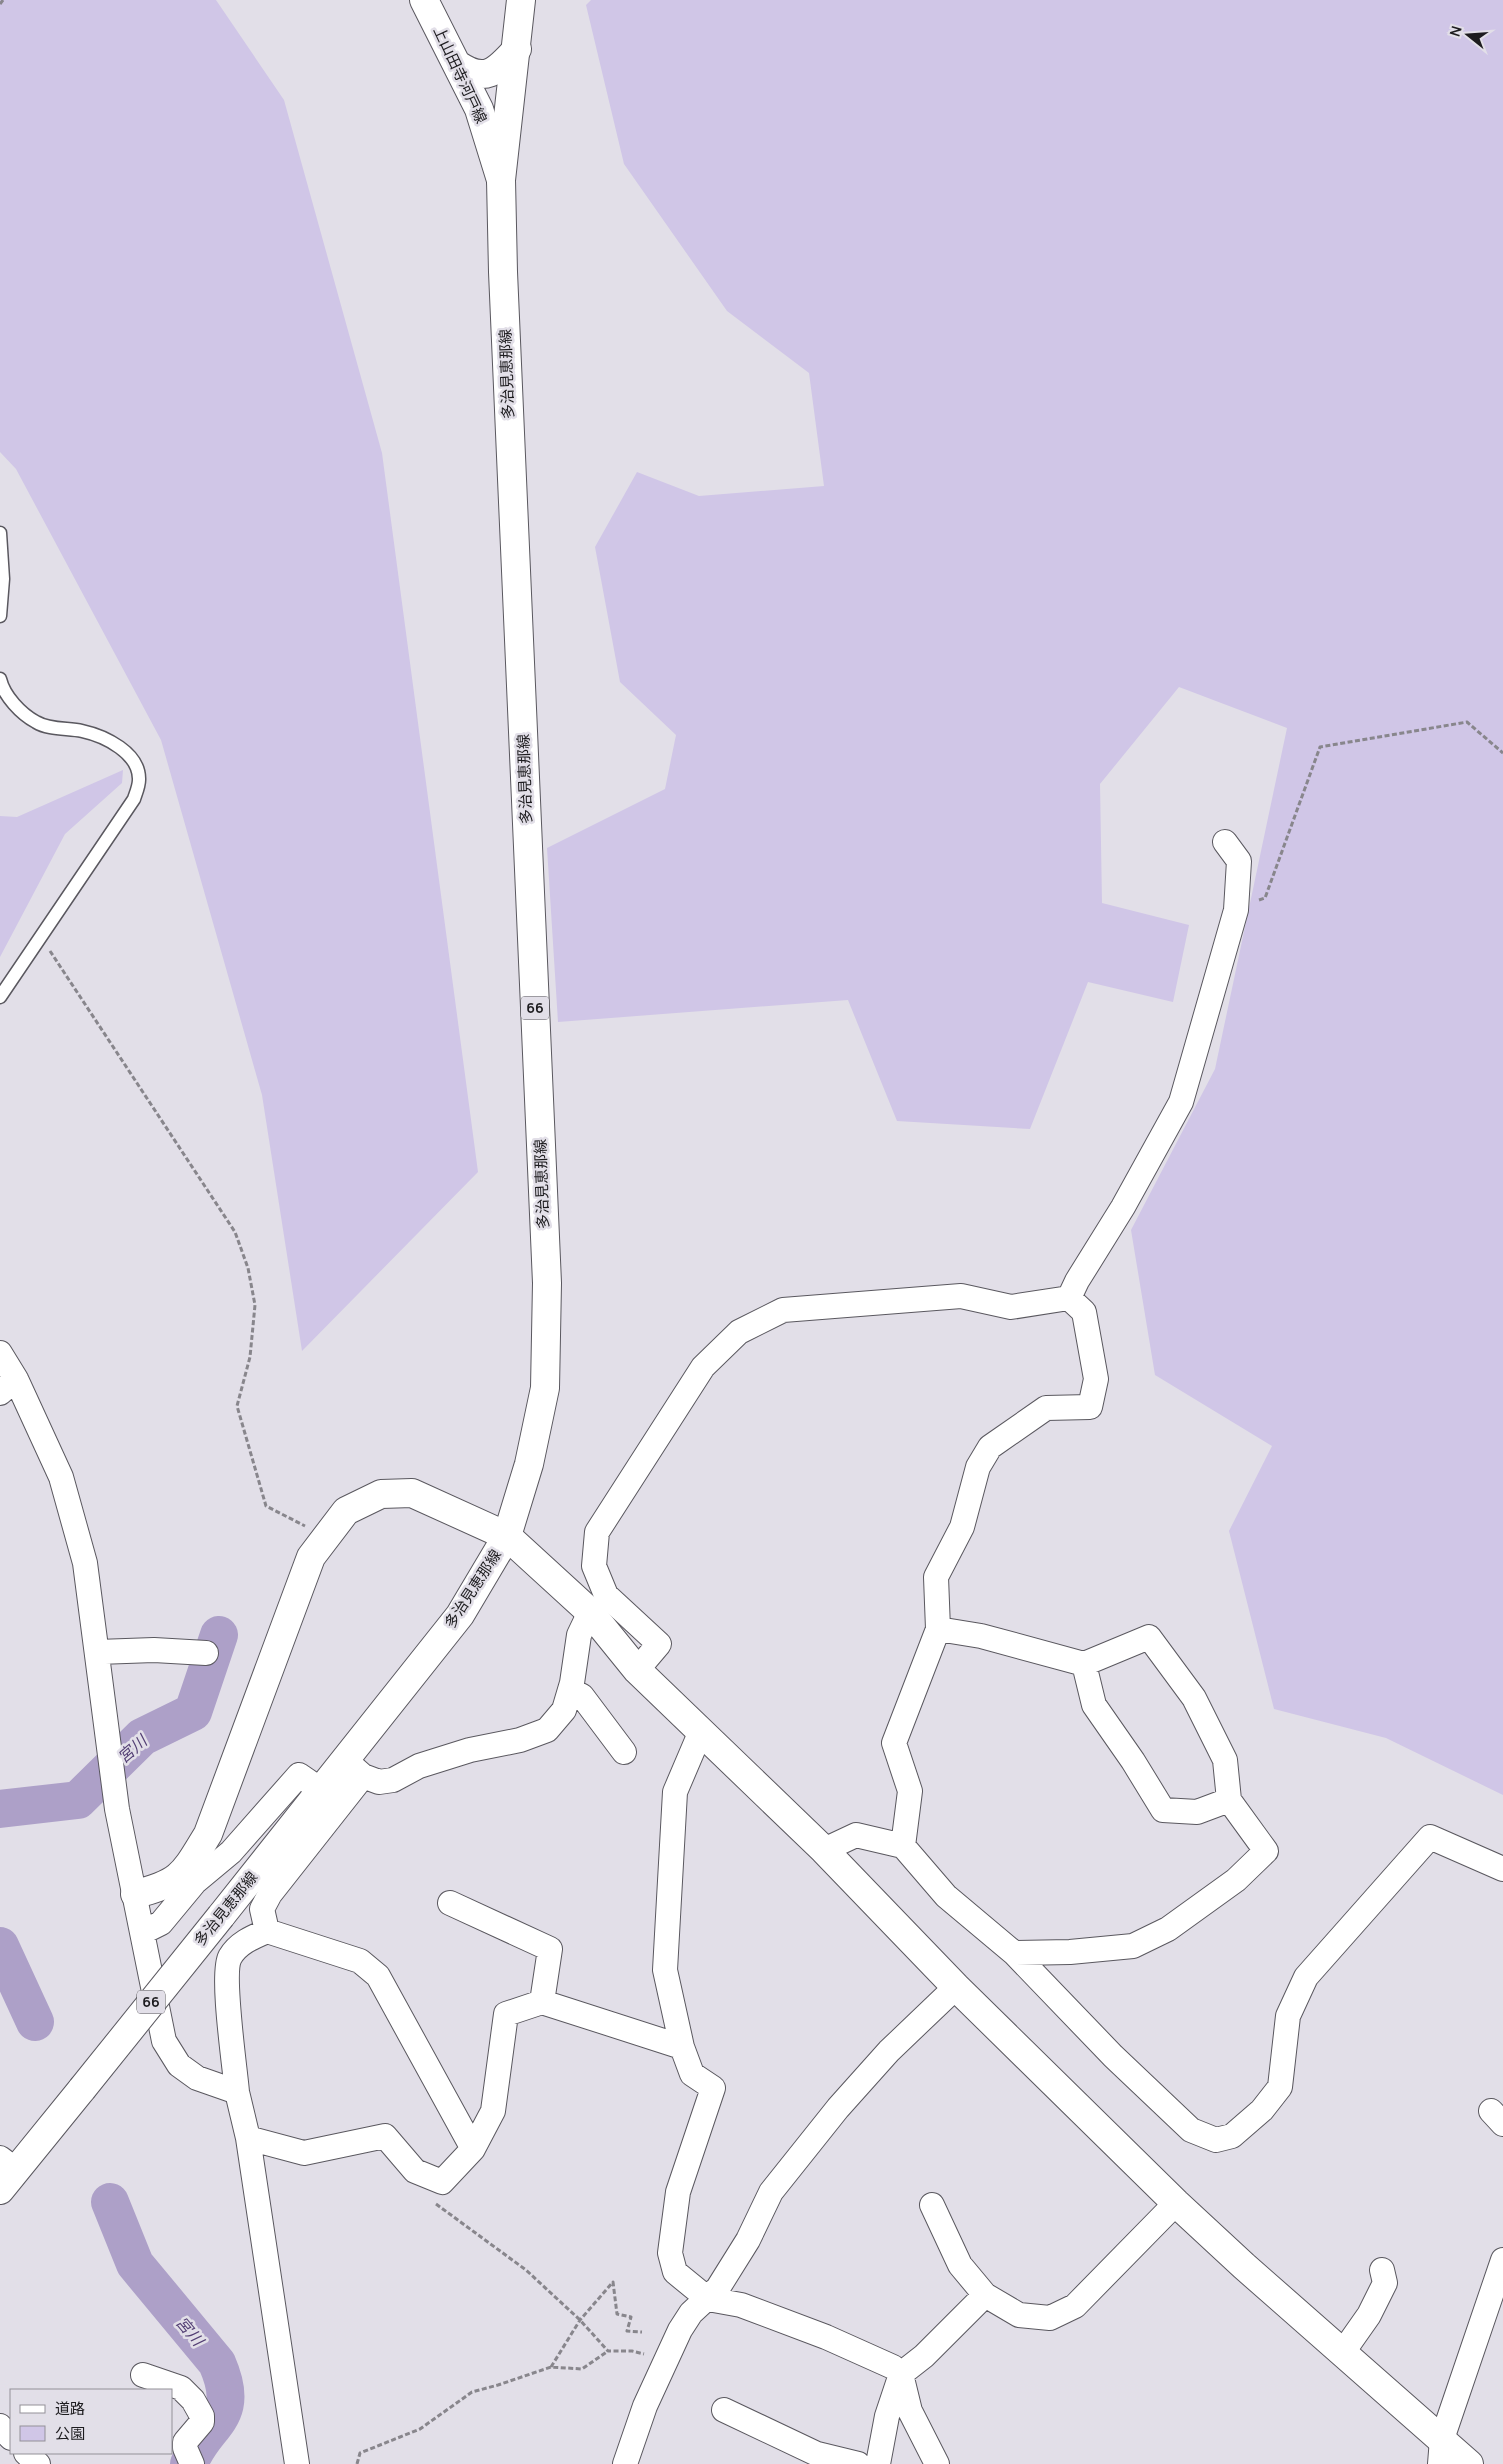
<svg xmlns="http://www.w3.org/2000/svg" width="1503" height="2464" viewBox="0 0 1503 2464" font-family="Manrope,'Noto Sans JP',sans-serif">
  <rect width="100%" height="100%" fill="#e2dfe8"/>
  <path fill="#d0c6e7" d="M 0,0 L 216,0 L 284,100 L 382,453 L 478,1172 L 302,1351 L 262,1095 L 161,740 L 16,469 L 0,452 Z
    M 591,0 L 1503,0 L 1503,1795 L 1386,1738 L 1274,1709 L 1229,1531 L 1272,1446 L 1155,1375 L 1131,1230 L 1215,1069 L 1287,728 L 1179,687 L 1100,784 L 1102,903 L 1189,925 L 1173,1002 L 1088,982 L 1030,1129 L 897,1121 L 848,1000 L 558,1022 L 547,848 L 665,789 L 676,735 L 620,682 L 595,547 L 637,472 L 699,496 L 824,486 L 809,373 L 727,311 L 624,164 L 586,5 Z
    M 123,770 L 122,783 L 65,834 L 0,957 L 0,816 L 17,817 Z"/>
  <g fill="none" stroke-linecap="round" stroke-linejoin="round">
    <path stroke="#ada0c8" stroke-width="38" d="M 0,1809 L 78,1800 L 142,1737 L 193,1712 L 219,1635
      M 0,1946 L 35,2022
      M 110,2202 L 135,2264 L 217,2363 C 242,2420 206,2421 189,2464"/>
    <defs>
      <path id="lane" d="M 0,533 L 3,579 L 0,616
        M 0,679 C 4,696 21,714 36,722 C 49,730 68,728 82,731 C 105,736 140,753 139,780 C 139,786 136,793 134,799 L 0,997"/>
      <path id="street" d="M 1069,1298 L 1077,1281 L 1123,1207 L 1181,1102 L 1236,910 L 1239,861 L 1225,842
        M 0,1353 L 16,1379 L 61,1477 L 85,1563 L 117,1809 L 164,2041 L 179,2065 L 197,2078 L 237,2092 L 248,2138 L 297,2464
        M 0,1393 L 16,1379
        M 938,1629 L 981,1636 L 1084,1664 L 1094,1705 L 1133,1761 L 1163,1810 L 1197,1812 L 1229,1800 L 1266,1851 L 1236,1880 L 1168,1929 L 1133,1946 L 1070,1952 L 1014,1953
        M 98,1652 L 154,1650 L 206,1653
        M 1084,1664 L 1149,1637 L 1194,1698 L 1225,1760 L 1229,1800
        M 637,1670 L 659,1644 L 606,1595 L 594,1566 L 597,1532 L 703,1367 L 739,1332 L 783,1310 L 961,1296 L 1011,1307 L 1069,1298
        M 570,1690 L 582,1696 L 624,1752
        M 345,1760 L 363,1776 L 379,1782 L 393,1780 L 419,1766 L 470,1750 L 520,1740 L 547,1730 L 564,1710 L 572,1683 L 579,1635 L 590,1612
        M 903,1846 L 910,1791 L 894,1743 L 938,1629 L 936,1577 L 962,1527 L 978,1467 L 990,1447 L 1046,1408 L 1090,1407 L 1096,1379 L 1084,1312 L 1069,1298
        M 824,1850 L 856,1835 L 903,1846 L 946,1896 L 1014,1953 L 1113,2056 L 1191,2130 L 1216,2140 L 1232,2136 L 1262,2110 L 1280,2087 L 1288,2016 L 1306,1977 L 1430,1837 L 1503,1869
        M 450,1903 L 550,1949 L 542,2002
        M 267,1931 L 262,1909 L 270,1894 L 363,1776
        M 143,1932 L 161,1923 L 195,1882 L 231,1852 L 299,1775 L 321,1790
        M 682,2047 L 665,1970 L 675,1792 L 701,1731
        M 237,2092 C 235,2068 221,1974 230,1957 C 238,1943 253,1937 267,1931 L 360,1961 L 378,1976 L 473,2149
        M 1491,2111 L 1503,2124
        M 248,2138 L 304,2153 L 385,2136 L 415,2171 L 442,2182 L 473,2149 L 493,2111 L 506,2014 L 542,2002 L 682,2047 L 692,2074 L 713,2088 L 678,2192 L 670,2253 L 675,2272 L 708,2299 L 741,2305 L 826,2337 L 893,2367 L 901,2374 L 887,2416 L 878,2464
        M 0,2158 L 16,2170
        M 932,2205 L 960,2265 L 985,2295 L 1019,2315 L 1050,2318 L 1075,2306 L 1176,2203
        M 1343,2352 L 1369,2315 L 1385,2283 L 1382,2270
        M 143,2375 L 181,2388 L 193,2400 L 202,2416 L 202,2422 L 185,2442 L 185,2448 L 192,2464
        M 724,2410 L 817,2454 L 858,2464
        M 0,2426 L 11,2438
        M 26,2453 L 38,2464
        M 625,2464 L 645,2406 L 680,2330 L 691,2313 L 718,2288 L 748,2240 L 771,2192 L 838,2108 L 889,2051 L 956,1987
        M 937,2464 L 910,2411 L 901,2374 L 924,2356 L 985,2295
        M 1440,2464 L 1442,2439 L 1503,2260"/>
      <path id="secondary" d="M 424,0 L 479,109 L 501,180
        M 458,65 C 486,84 497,71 517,49
        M 135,1894 C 182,1883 184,1873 208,1834 L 311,1557 L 346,1511 L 381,1494 L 412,1493 L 507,1536 L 590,1612 L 637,1670 L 824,1850 L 956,1987 L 1176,2203 L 1244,2266 L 1469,2464"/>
      <path id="primary" d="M 221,1916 L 460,1615 L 507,1536 L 529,1464 L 545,1388 L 547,1283 L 503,272 L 501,180 L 521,0
        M 0,2190 L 82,2089"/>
    </defs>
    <use href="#lane" stroke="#5a585f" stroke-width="15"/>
    <use href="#street" stroke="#5a585f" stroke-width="26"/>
    <use href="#secondary" stroke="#5a585f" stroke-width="30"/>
    <use href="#primary" stroke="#5a585f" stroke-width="30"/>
    <path stroke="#88868c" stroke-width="3" stroke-dasharray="5 2.5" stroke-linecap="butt" d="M 0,4 L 3,0
      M 1259,900 L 1265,898 L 1320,747 L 1467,722 L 1503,753
      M 50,951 L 235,1232 L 248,1268 L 255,1305 L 250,1357 L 237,1406 L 266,1506 L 305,1526
      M 436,2204 L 526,2270 L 580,2320 L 608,2351 L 632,2351 L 644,2354
      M 551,2367 L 580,2320 L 613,2282 L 617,2314 L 631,2317 L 627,2331 L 642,2332
      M 357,2464 L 360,2453 L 420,2429 L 472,2392 L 498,2385 L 551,2367 L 582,2369 L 608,2351"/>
    <use href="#lane" stroke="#fff" stroke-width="12"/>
    <use href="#street" stroke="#fff" stroke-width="24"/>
    <use href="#secondary" stroke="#fff" stroke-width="28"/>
    <use href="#primary" stroke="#fff" stroke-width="28"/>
    <defs>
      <path id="primary-bridge" d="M 82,2089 L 221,1916"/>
    </defs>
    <use href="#primary-bridge" stroke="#5a585f" stroke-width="30" stroke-linecap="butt"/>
    <use href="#primary-bridge" stroke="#fff" stroke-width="28"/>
  </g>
  <g text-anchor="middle" stroke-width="5" stroke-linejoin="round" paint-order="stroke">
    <g fill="#e2dfe8" stroke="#58565b" stroke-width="1">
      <rect x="521" y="996.5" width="28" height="23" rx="4"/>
      <rect x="137" y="1990.5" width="28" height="23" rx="4"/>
    </g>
    <g font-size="14" font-weight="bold" fill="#1d1c1f">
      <text x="535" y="1013">66</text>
      <text x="151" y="2007">66</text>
    </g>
    <g font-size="15" fill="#1d1c1f" stroke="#e2dfe8">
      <text transform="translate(460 75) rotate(65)" y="5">上山田寺河戸線</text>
      <text transform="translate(507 374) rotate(-92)" y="5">多治見恵那線</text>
      <text transform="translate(525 779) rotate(-92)" y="5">多治見恵那線</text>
      <text transform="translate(542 1184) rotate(-92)" y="5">多治見恵那線</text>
      <text transform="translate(473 1589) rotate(-57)" y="5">多治見恵那線</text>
      <text transform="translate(226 1909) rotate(-51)" y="5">多治見恵那線</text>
    </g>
    <g font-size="16" font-style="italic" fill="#533f74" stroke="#e2dfe8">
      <text transform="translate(132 1749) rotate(-41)" y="6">宮川</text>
      <text transform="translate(190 2331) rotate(50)" y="6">宮川</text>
    </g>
  </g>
  <rect x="10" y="2389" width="162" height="65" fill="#e2dfe8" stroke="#939198"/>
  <rect x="20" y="2405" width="25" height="8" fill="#ffffff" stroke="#939198"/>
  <text x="55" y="2414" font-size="15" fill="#1d1c1f">道路</text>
  <rect x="20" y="2426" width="25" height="15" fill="#d0c6e7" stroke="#939198"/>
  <text x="55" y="2439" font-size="15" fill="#1d1c1f">公園</text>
  <g transform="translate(1468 35) rotate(287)" stroke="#e2dfe8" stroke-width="4" paint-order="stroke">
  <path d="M0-4L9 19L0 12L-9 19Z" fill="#1d1c1f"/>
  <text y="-8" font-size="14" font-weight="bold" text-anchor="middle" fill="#1d1c1f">N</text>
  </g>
</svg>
